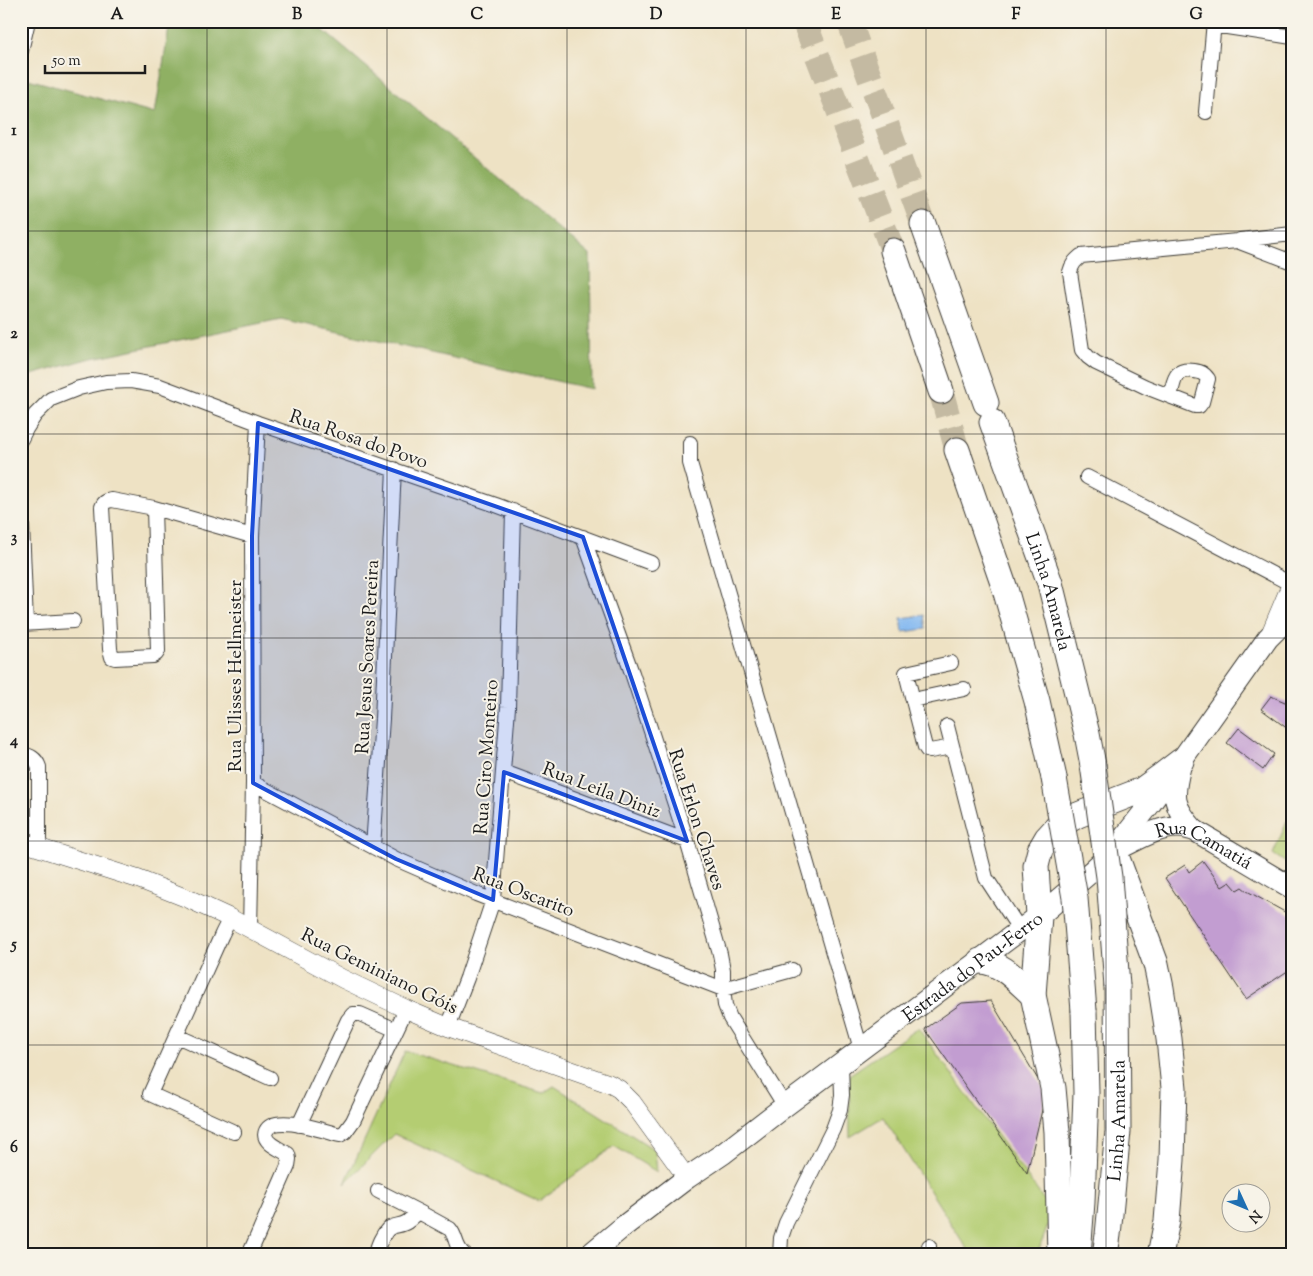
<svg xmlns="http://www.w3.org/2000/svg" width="1313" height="1276" viewBox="0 0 1313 1276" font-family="'Sorts Mill Goudy',serif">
  <rect width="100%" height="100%" fill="#f7f3e8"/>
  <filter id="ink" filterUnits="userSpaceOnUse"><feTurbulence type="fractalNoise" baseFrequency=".02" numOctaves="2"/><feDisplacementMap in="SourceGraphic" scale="10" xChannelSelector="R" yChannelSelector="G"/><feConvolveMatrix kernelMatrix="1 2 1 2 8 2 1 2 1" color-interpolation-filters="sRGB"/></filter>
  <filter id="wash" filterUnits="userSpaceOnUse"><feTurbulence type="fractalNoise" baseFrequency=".0096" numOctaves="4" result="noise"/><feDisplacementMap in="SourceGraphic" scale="20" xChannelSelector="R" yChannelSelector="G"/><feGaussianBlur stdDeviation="1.12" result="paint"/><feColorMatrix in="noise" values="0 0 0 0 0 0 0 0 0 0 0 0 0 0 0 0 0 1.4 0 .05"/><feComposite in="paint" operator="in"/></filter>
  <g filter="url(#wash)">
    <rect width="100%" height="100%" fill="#eee2c4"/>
    <path fill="#b4cd72" stroke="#687447" d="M 1292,810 L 1292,867 L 1273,854 Z
      M 918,1028 L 1053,1212 L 1037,1255 L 971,1255 L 883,1117 L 850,1137 L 849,1075 Z
      M 405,1051 L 543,1093 L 554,1086 L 655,1150 L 657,1172 L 614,1146 L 539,1201 L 394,1134 L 345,1183 Z"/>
    <path fill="#8fb064" stroke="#566640" d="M 170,21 L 312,21 L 590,255 L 592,389 L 281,319 L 88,359 L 21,378 L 21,77 L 155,114 Z"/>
    <path fill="#82b8f1" stroke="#4f6a86" d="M 924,615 L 926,629 L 903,632 L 901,618 Z"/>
    <g id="blocks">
      <path fill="#c29dd1" d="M 1271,696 L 1292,705 L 1292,732 L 1261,709 Z
        M 1239,728 L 1274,754 L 1263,770 L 1227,743 Z
        M 1203,861 L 1222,887 L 1230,882 L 1237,890 L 1242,887 L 1247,891 L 1292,916 L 1292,968 L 1246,999 L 1165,878 L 1185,865 L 1189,872 Z
        M 991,1001 L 1046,1093 L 1027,1173 L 925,1029 L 962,1003 Z"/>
    </g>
  </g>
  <g filter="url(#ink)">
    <use href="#blocks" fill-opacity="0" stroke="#3c3a35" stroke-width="1"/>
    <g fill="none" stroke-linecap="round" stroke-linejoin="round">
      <path stroke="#c4baa2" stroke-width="25" stroke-dasharray="25 12" stroke-linecap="butt" d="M 804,21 L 893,251
        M 849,21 L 923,224
        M 941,391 L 957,450"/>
      <defs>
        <path id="minor" d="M 1214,25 L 1292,37
          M 21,51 L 28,21
          M 1206,112 L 1214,21
          M 1240,240 L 1292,234
          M 1170,396 C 1175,380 1173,368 1194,371 C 1201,372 1204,373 1208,379 L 1202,402 L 1199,406 L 1195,406 L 1146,387 L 1096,363 L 1088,357 L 1082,350 L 1070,272 C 1072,264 1075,261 1081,256 L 1237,241 L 1292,262
          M 21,439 L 26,429 L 35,415 L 51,399 L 79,388 L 106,382 L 131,381 L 160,386 L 258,423 L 496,505 L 651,563
          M 690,443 L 690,463 L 861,1049
          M 1087,477 L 1291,584
          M 21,500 L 26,624
          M 154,508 L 158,651 L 156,654 L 153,656 L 115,658 L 112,657 L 110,649 L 102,507 C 104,502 106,501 112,500 L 154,508 L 252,536
          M 583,537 L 632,673 L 687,841 L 720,954 L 723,970 L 723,989 L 725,1005 L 730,1018 L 785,1106
          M 21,624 L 73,621
          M 951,663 L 906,673 L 925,747 L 927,750 L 930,751 L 952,747
          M 913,700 L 964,689
          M 947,726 L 986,878 L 1020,930
          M 21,753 C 30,756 36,758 39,767 L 39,847
          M 504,772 L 687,841
          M 253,783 L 396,859 L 476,894 L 723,989 L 792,970
          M 373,847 L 382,719 L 394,469
          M 230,918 L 222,934 L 150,1094 L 234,1132
          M 250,929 L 253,783 L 252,536 L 258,423
          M 448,1027 L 467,978 L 493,900 L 508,707 L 513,511
          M 177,1036 L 270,1078
          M 299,1125 L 348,1020 L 353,1014 L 360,1014 L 396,1030
          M 378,1191 L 419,1212 L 450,1229 C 457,1237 455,1249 465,1255
          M 249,1255 L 288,1166 L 289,1159 L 288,1154 C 280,1149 261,1142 266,1131 C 274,1113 324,1131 340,1135 L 345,1132 L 353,1121 L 406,1009
          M 375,1255 C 378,1246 381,1236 388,1229 C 393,1225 401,1226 407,1222 C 411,1219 415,1215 419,1212
          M 780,1255 L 781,1238 L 786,1223 L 833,1129 L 840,1110 L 842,1095 L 841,1064
          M 928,1255 L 929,1246"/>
        <path id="tertiary" d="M 1271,632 L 1292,582
          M 21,842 L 138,879 L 191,900 L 230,918 L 343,979 L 406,1009 L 448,1027 L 610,1084 L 619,1089 L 632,1102 L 687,1178"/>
        <g id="primary">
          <path d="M 1180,767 C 1172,798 1173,806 1194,830"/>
          <path id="s1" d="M 1120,848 C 1137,840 1159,826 1179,827 C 1184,827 1189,829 1194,830 L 1292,888"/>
          <path id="s2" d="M 589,1255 L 624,1226 L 687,1178 L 724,1153 L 785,1106 L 1039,916 L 1092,871 L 1114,850 L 1151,803 L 1268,638 L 1292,614"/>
        </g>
        <g id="motorway">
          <path d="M 923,224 L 986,403"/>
          <path d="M 893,251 L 941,391"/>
          <path id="s3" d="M 992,422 L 1050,583 L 1087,734 L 1093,765"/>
          <path d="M 957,450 L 1005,589 L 1037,701 L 1054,778"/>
          <path d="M 1114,850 L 1156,964 L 1161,988 L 1169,1039 L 1174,1088 L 1172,1160 L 1167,1221 L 1160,1255"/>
          <path d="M 980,961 C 1002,962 1018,982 1033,995"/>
          <path d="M 1060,1255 L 1057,1132 L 1053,1088 L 1033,995 L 1039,916 L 1036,866 L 1040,850 L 1047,838 L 1058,826 L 1078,815 L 1142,790 L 1160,777 L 1181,761"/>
          <path d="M 1078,1255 L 1082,1202 L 1086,1093 L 1084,1011"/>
          <path id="s4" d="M 1105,1255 L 1108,1235 L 1118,1131 L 1117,986"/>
        </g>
      </defs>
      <use href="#minor" stroke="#3c3a35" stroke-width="16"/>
      <use href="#tertiary" stroke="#3c3a35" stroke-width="19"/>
      <use href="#primary" stroke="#3c3a35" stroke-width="23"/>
      <use href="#motorway" stroke="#3c3a35" stroke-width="27"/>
      <use href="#minor" stroke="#fff" stroke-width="14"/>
      <use href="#tertiary" stroke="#fff" stroke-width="18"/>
      <use href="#primary" stroke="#fff" stroke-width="21"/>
      <use href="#motorway" stroke="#fff" stroke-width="25"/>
      <defs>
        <path id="motorway-bridge" d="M 1093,765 L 1109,877 L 1117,986
          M 1054,778 L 1075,898 L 1084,1011"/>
      </defs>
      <use href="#motorway-bridge" stroke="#3c3a35" stroke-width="27" stroke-linecap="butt"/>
      <use href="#motorway-bridge" stroke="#fff" stroke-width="25"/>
    </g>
  </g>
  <path fill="#1d4ed8" fill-opacity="0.2" stroke="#1d4ed8" stroke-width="4" stroke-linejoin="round" d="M 258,423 L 583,537 L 687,841 L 504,772 L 493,900 L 396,859 L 253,783 L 252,536 Z"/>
  <path fill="none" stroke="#1c1c1c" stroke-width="1" stroke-opacity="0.55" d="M 207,21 L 207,1255M 387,21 L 387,1255M 567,21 L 567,1255M 746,21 L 746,1255M 926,21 L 926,1255M 1106,21 L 1106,1255M 21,231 L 1292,231M 21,434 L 1292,434M 21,638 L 1292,638M 21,841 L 1292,841M 21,1045 L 1292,1045"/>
  <g text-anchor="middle" stroke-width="4" stroke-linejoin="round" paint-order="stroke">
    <g font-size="19" fill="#1c1c1c" stroke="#f7f3e8">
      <text transform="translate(359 438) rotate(19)" y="7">Rua Rosa do Povo</text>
      <text dy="7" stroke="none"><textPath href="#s3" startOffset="179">Linha Amarela</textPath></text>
      <text transform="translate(366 657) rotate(-87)" y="7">Rua Jesus Soares Pereira</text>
      <text transform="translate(234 676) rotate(-90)" y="7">Rua Ulisses Hellmeister</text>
      <text transform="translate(485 757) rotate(-86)" y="7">Rua Ciro Monteiro</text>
      <text transform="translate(602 789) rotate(21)" y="7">Rua Leila Diniz</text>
      <text transform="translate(698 819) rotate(72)" y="7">Rua Erlon Chaves</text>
      <text dy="7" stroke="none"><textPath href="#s1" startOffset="92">Rua Camatiá</textPath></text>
      <text transform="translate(524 891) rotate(21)" y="7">Rua Oscarito</text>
      <text dy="7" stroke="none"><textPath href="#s2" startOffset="480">Estrada do Pau-Ferro</textPath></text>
      <text transform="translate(380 970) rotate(26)" y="7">Rua Geminiano Góis</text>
      <text dy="7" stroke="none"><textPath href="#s4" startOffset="135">Linha Amarela</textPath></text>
    </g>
  </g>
  <rect width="1313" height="1276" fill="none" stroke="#f7f3e8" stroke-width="55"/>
  <g transform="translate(1246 1208) rotate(134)"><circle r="24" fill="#f7f3e8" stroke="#9f9d96"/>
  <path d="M0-4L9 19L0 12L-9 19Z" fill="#1f6fb2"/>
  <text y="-8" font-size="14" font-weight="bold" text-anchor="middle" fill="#1c1c1c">N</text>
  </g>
  <path d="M45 65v8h100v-8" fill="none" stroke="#1c1c1c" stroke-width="2.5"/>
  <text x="52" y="65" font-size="15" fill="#1c1c1c" stroke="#f7f3e8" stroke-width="4" paint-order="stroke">50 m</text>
  <rect x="28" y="28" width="1258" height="1220" fill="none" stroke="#1c1c1c" stroke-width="2"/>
  <g font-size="16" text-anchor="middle" font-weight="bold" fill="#1c1c1c">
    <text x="117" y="19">A</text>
    <text x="297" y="19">B</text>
    <text x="477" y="19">C</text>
    <text x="656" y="19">D</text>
    <text x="836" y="19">E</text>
    <text x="1016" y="19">F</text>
    <text x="1196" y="19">G</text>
    <text x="14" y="135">1</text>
    <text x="14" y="338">2</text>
    <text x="14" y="542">3</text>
    <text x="14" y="745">4</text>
    <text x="14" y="949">5</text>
    <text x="14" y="1152">6</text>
  </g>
</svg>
